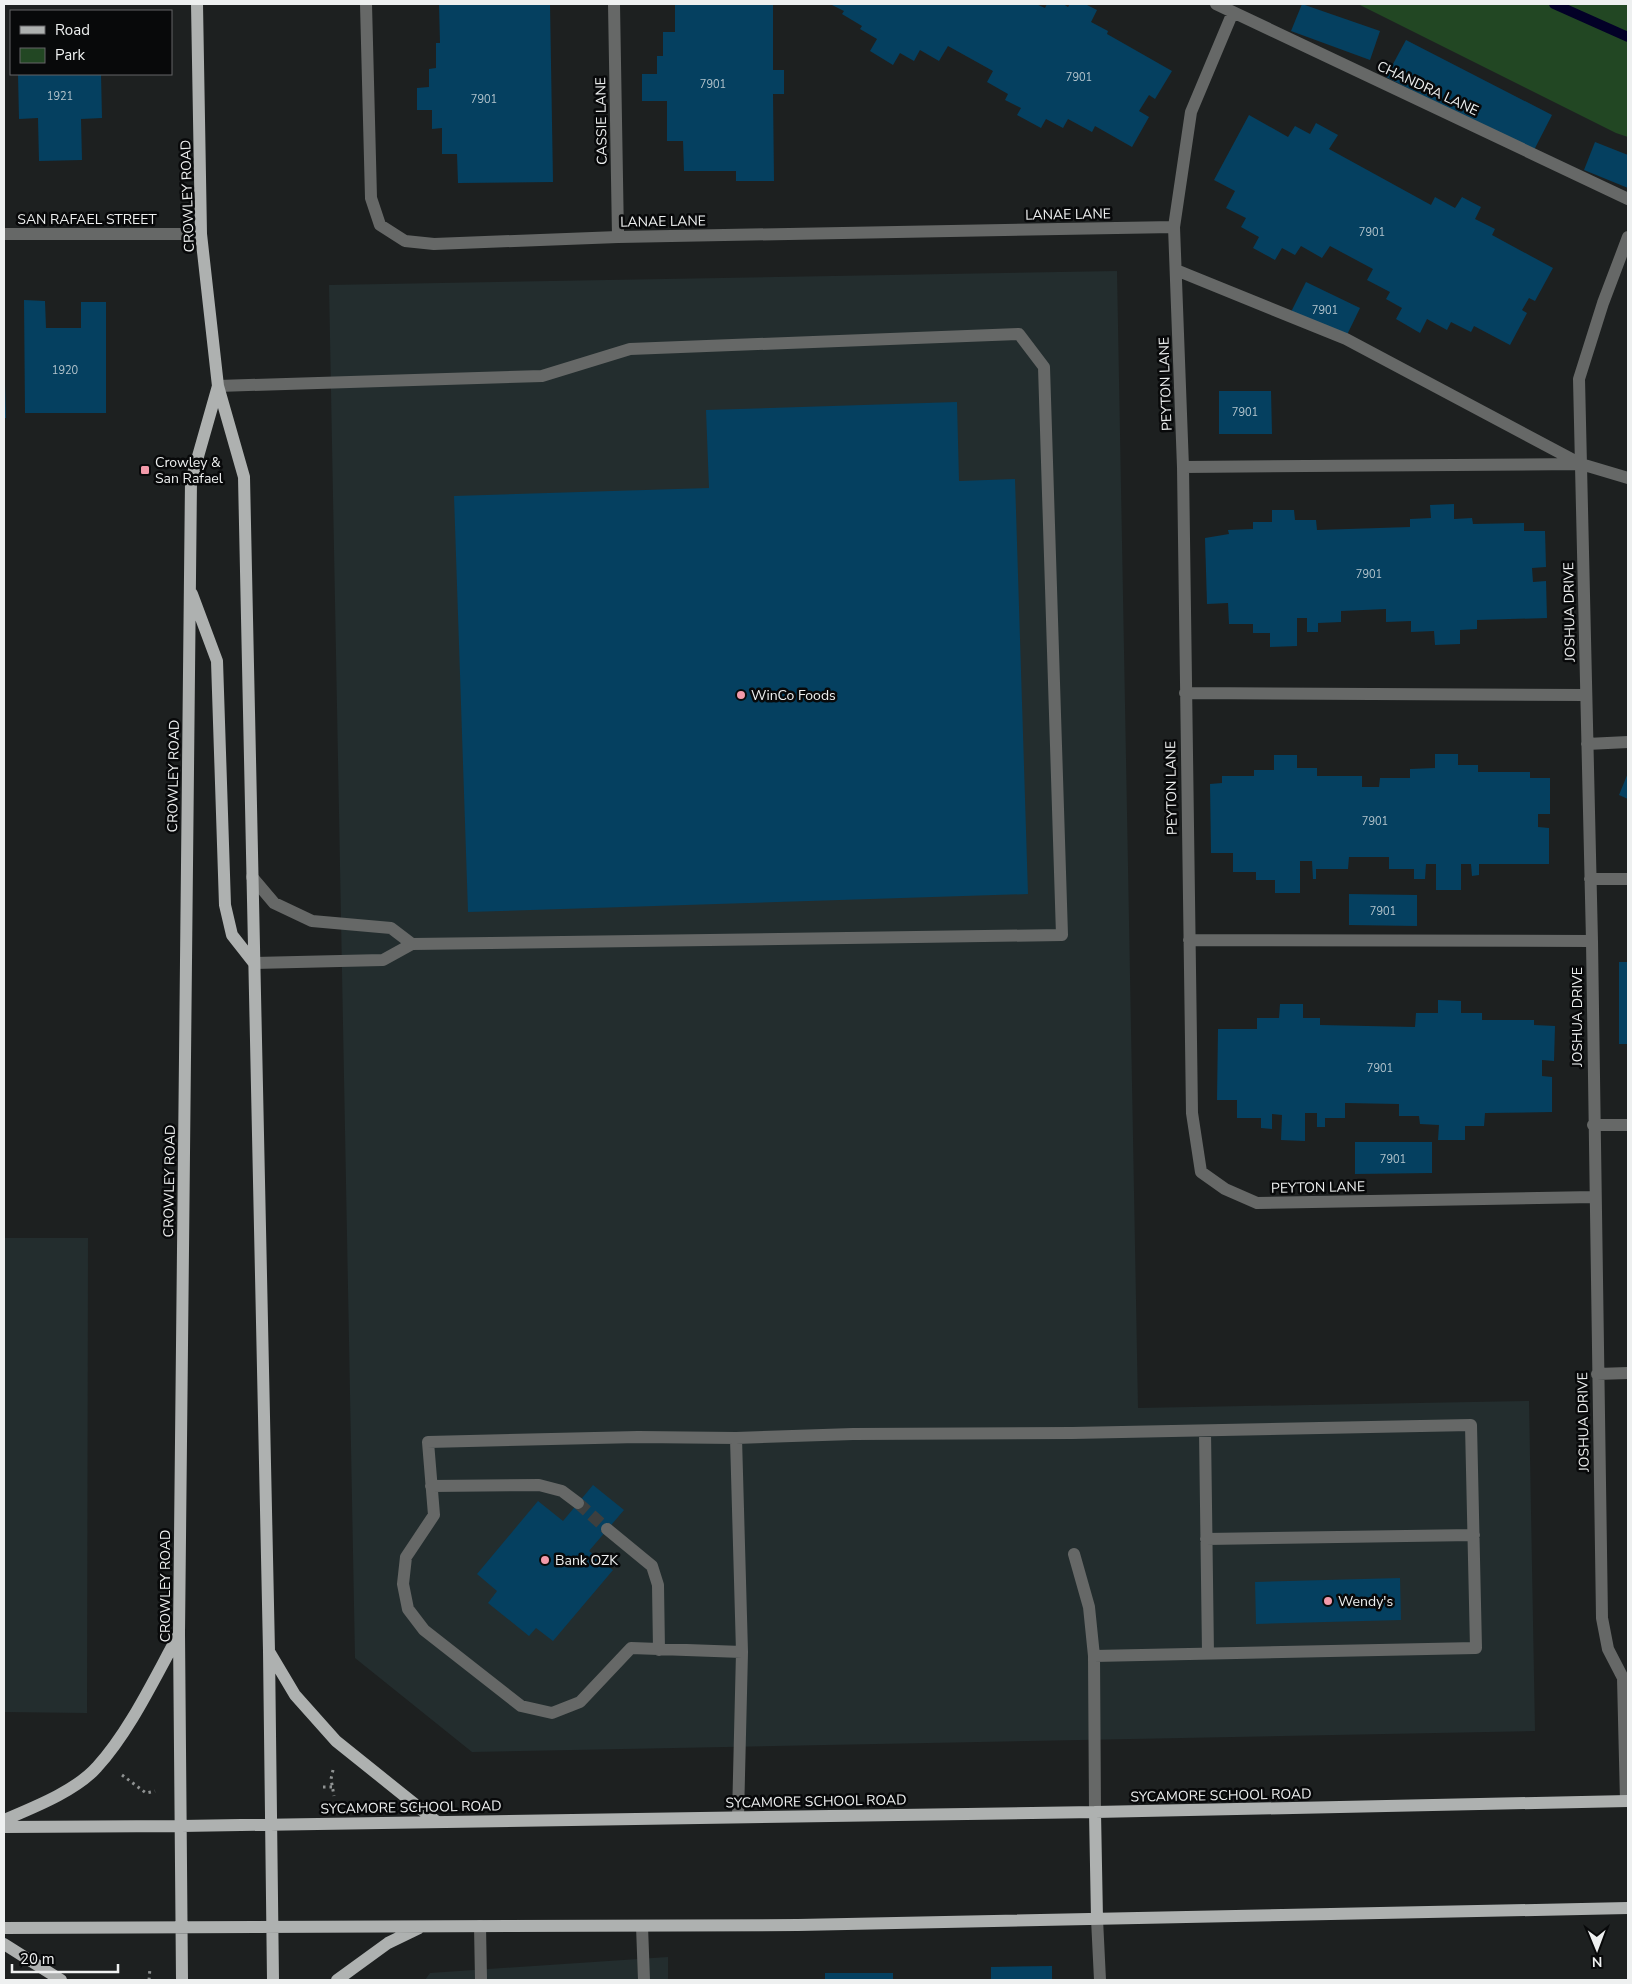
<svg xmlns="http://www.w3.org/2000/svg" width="1632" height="1984" viewBox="0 0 1632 1984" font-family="'Nunito Sans',sans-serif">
  <rect width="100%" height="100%" fill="#1d2020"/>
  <path fill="#232d2e" d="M 1117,271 L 1138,1408 L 1529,1401 L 1535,1731 L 472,1752 L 355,1658 L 329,285 Z
    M 4,1238 L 88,1238 L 87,1713 L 4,1712 Z
    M 668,1957 L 668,1980 L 425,1980 L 430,1973 Z"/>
  <path fill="#224723" d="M 1358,4 L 1628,4 L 1628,137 L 1616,133 Z"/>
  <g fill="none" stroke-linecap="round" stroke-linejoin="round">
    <path stroke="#030127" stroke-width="10" d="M 1554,4 L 1628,37"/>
  </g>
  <path fill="#054060" d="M 439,4 L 550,4 L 553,182 L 458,183 L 457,154 L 442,154 L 442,128 L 432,129 L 432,110 L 417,110 L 417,88 L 429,87 L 429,69 L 436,68 L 436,43 L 440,43 Z
    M 675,4 L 773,4 L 773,70 L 784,70 L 784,94 L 773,94 L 774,181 L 736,181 L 736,171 L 684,171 L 683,141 L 667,141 L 667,101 L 642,101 L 642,74 L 657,74 L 657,56 L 663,56 L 663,32 L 675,32 Z
    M 830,4 L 1036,4 L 1045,8 L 1047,4 L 1063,4 L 1068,7 L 1070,4 L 1085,4 L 1097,10 L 1091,22 L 1108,31 L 1107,34 L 1172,71 L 1155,99 L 1149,95 L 1139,111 L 1149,117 L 1132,147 L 1095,126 L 1092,132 L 1068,119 L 1063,128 L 1046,119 L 1041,128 L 1017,115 L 1021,108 L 1005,100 L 1008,94 L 987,82 L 993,71 L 948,46 L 939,61 L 920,50 L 914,61 L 900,53 L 893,65 L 870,51 L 877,39 L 860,29 L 862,26 L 842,14 L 844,11 Z
    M 1302,4 L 1380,31 L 1370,60 L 1291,31 Z
    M 1406,40 L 1552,115 L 1533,152 L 1386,77 Z
    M 18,74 L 101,74 L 102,118 L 81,119 L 82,160 L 39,161 L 38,118 L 19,119 Z
    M 1249,115 L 1288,137 L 1295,126 L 1310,134 L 1316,123 L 1338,135 L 1329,149 L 1431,205 L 1435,197 L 1455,208 L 1462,197 L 1481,207 L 1475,219 L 1495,229 L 1492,235 L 1553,268 L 1535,301 L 1529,298 L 1522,310 L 1527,313 L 1510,345 L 1474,326 L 1471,332 L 1451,322 L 1447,330 L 1427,319 L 1420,333 L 1396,319 L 1402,308 L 1386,299 L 1390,292 L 1367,280 L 1373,269 L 1330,246 L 1322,258 L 1301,246 L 1295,255 L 1282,248 L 1275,260 L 1253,248 L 1259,237 L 1241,227 L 1246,218 L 1226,208 L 1235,191 L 1214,180 Z
    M 1595,142 L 1628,155 L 1628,188 L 1584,170 Z
    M 1306,282 L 1360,308 L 1345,339 L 1291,312 Z
    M 24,300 L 45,301 L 46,328 L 81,328 L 81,302 L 106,302 L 106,413 L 25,413 Z
    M 4,384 L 5,384 L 6,418 L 4,418 Z
    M 1219,391 L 1271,391 L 1272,434 L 1219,434 Z
    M 957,402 L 959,481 L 1015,479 L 1028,894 L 468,912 L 454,496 L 709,488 L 706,410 Z
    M 1454,504 L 1454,519 L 1472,518 L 1473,524 L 1524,523 L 1524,531 L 1545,531 L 1546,567 L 1532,568 L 1533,582 L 1546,581 L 1547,618 L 1477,620 L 1477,629 L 1460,630 L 1460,644 L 1435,645 L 1434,631 L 1411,632 L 1411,621 L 1386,622 L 1386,609 L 1341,611 L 1341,622 L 1318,623 L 1318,632 L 1307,632 L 1307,618 L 1297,618 L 1297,646 L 1270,647 L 1270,633 L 1253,633 L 1253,624 L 1229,624 L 1228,603 L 1207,604 L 1205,538 L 1229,534 L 1228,530 L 1253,529 L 1253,522 L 1272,522 L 1272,510 L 1294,510 L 1295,520 L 1316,520 L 1317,530 L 1410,527 L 1410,519 L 1431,518 L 1430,505 Z
    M 1435,754 L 1458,754 L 1458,765 L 1478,765 L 1478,772 L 1530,772 L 1530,778 L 1550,778 L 1550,814 L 1538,814 L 1538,827 L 1549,828 L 1549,864 L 1479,864 L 1479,875 L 1472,876 L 1471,864 L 1461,864 L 1461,890 L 1436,890 L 1436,864 L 1426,864 L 1425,879 L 1414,879 L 1414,869 L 1389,869 L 1389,857 L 1349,857 L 1348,869 L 1316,869 L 1316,879 L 1313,879 L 1312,861 L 1300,861 L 1300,893 L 1275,893 L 1275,880 L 1256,880 L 1256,872 L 1233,872 L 1233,853 L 1211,853 L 1210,784 L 1222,783 L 1222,776 L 1254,776 L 1254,770 L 1274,770 L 1274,755 L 1297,755 L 1297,768 L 1317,768 L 1317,776 L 1362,776 L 1362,787 L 1379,787 L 1380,778 L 1410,778 L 1410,769 L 1435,768 Z
    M 1628,773 L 1628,799 L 1619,795 Z
    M 1349,894 L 1417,895 L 1417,926 L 1349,925 Z
    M 1619,962 L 1628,962 L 1628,1044 L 1619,1044 Z
    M 1438,1000 L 1461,1001 L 1461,1013 L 1482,1013 L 1482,1020 L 1534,1020 L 1534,1025 L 1555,1026 L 1554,1061 L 1542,1060 L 1542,1076 L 1552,1077 L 1552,1112 L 1485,1113 L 1484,1126 L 1465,1126 L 1465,1140 L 1438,1140 L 1439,1125 L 1420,1124 L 1419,1116 L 1399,1116 L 1399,1104 L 1345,1103 L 1345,1118 L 1325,1118 L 1325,1127 L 1317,1127 L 1317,1113 L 1305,1113 L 1305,1141 L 1281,1140 L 1282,1115 L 1272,1114 L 1272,1129 L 1261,1128 L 1261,1118 L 1237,1118 L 1237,1100 L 1217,1100 L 1218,1029 L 1257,1029 L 1257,1018 L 1279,1018 L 1280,1004 L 1303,1004 L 1303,1018 L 1320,1018 L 1320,1025 L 1415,1027 L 1416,1013 L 1438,1013 Z
    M 1355,1142 L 1432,1142 L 1432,1173 L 1355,1174 Z
    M 593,1485 L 624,1510 L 589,1551 L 613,1570 L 553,1641 L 536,1628 L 529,1636 L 488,1603 L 497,1591 L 477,1574 L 538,1501 L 563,1521 Z
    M 1400,1578 L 1401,1620 L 1256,1624 L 1255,1582 Z
    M 1052,1966 L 1052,1980 L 991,1980 L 991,1967 Z
    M 825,1973 L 893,1973 L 893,1980 L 825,1980 Z"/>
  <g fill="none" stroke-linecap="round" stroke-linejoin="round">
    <path stroke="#3c3f3f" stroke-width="12" stroke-dasharray="12 6" stroke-linecap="butt" d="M 578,1503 L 607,1529"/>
    <path stroke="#8f9292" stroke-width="3" stroke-dasharray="2.5 4" stroke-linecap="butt" d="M 333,1770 L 331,1779 L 334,1796
      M 122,1775 L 146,1793 L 155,1791
      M 323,1787 L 332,1787
      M 149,1980 L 150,1968"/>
    <path stroke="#666867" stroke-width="12" d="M 366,4 L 371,198 L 380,225 L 405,241 L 434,244 L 618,237 L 1174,227
      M 614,4 L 618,237
      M 1216,4 L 1628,199
      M 1233,12 L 1191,112 L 1174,227 L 1183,467 L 1192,1113 L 1201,1172 L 1225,1189 L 1257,1203 L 1594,1197
      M 4,234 L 201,234
      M 1176,270 L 1346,339 L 1581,464 L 1628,478
      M 218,386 L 542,376 L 630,349 L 1019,334 L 1044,367 L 1062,935 L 412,944 L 383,960 L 254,963
      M 1183,467 L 1580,464
      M 1185,693 L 1586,695
      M 1587,744 L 1628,742
      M 252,877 L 274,903 L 312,921 L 391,928 L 412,944
      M 1590,879 L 1628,879
      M 1189,940 L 1592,941
      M 1593,1125 L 1628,1125
      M 1597,1374 L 1628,1373
      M 1205,1431 L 1208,1654
      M 736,1438 L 853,1434 L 1072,1433 L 1471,1425 L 1476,1648 L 1094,1656
      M 431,1486 L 539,1485 L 562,1491 L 578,1503
      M 607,1529 L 652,1566 L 658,1585 L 659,1650
      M 1206,1539 L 1474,1535
      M 1074,1554 L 1089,1607 L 1094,1656 L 1095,1812
      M 1626,1801 L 1623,1678 L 1608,1649 L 1602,1618 L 1592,941 L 1579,379 L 1603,303 L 1628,237
      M 738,1817 L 742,1652 L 736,1438 L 638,1437 L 428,1442 L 434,1515 L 406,1557 L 403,1584 L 408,1609 L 424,1630 L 521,1706 L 552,1713 L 580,1702 L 631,1648 L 742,1652
      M 1097,1919 L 1100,1980
      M 480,1926 L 481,1980
      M 642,1926 L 644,1980"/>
    <path stroke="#aeb1b0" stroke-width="12" d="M 197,4 L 201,234 L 218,386 L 244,477 L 269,1651 L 273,1980
      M 192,594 L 217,661 L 225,905 L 232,935 L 254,963
      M 270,1653 L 295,1695 L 336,1741 L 437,1822
      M 1095,1812 L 1097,1919
      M 4,1820 C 32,1808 76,1791 97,1767 C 130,1731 155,1677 179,1634
      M 4,1827 L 181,1826 L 1095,1812 L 1628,1801
      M 4,1928 L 798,1925 L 1628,1908
      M 4,1944 L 61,1980
      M 182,1980 L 179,1634 L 191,481 L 218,386
      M 337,1980 L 388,1943 L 419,1928"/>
  </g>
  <g fill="#f39aaa" stroke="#08090a" stroke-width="2">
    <rect x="140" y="465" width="10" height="10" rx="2.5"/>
    <circle cx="741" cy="695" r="5"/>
    <circle cx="545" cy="1560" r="5"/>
    <circle cx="1328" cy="1601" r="5"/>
  </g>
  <g text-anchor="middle" stroke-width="5" stroke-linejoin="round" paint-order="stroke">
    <g font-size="11" fill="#b4c4cc">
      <text x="1079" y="81">7901</text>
      <text x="713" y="88">7901</text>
      <text x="60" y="100">1921</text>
      <text x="484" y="103">7901</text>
      <text x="1372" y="236">7901</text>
      <text x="1325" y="314">7901</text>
      <text x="65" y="374">1920</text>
      <text x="1245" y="416">7901</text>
      <text x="1369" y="578">7901</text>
      <text x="1375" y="825">7901</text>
      <text x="1383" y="915">7901</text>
      <text x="1380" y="1072">7901</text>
      <text x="1393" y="1163">7901</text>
    </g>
    <g font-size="14" fill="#eef0f0" stroke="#08090a">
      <text transform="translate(1428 88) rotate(25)" y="5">CHANDRA LANE</text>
      <text transform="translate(601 121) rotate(-91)" y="5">CASSIE LANE</text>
      <text transform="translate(187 196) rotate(-92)" y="5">CROWLEY ROAD</text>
      <text transform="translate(1068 214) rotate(-1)" y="5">LANAE LANE</text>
      <text x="87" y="224">SAN RAFAEL STREET</text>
      <text transform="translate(663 221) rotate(-1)" y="5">LANAE LANE</text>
      <text transform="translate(1165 384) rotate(-92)" y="5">PEYTON LANE</text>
      <text transform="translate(1569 612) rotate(-91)" y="5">JOSHUA DRIVE</text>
      <text transform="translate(173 776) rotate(-89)" y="5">CROWLEY ROAD</text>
      <text transform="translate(1171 788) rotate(-91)" y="5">PEYTON LANE</text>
      <text transform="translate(1577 1017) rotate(-90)" y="5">JOSHUA DRIVE</text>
      <text transform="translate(169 1181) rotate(-89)" y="5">CROWLEY ROAD</text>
      <text transform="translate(1318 1187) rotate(-1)" y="5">PEYTON LANE</text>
      <text transform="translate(1583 1422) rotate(-91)" y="5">JOSHUA DRIVE</text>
      <text transform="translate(165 1586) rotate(-90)" y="5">CROWLEY ROAD</text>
      <text transform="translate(1221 1795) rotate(-1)" y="5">SYCAMORE SCHOOL ROAD</text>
      <text transform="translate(816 1801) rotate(-1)" y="5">SYCAMORE SCHOOL ROAD</text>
      <text transform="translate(411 1807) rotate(-1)" y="5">SYCAMORE SCHOOL ROAD</text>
    </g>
    <g font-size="14" fill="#eef0f0" stroke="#08090a" text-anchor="start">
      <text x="155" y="467">Crowley &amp;<tspan x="155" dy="16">San Rafael</tspan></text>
      <text x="751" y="700">WinCo Foods</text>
      <text x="555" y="1565">Bank OZK</text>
      <text x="1338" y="1606">Wendy's</text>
    </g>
  </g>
  <rect width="1632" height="1984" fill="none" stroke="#eef0f0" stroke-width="10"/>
  <rect x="10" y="10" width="162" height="65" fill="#08090a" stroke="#646566"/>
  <rect x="20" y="26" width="25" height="8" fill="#aeb1b0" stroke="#646566"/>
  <text x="55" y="35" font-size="15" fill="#eef0f0">Road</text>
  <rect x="20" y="48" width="25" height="15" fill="#224723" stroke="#646566"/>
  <text x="55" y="60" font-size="15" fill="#eef0f0">Park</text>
  <g transform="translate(1597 1949) rotate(179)" stroke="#08090a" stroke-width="4" paint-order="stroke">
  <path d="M0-4L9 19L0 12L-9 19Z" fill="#eef0f0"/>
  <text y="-8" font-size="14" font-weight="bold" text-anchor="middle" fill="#eef0f0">N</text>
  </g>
  <path d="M12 1964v8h106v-8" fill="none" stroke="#eef0f0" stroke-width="2.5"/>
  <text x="20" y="1964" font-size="15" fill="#eef0f0" stroke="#08090a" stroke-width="4" paint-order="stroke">20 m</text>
</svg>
